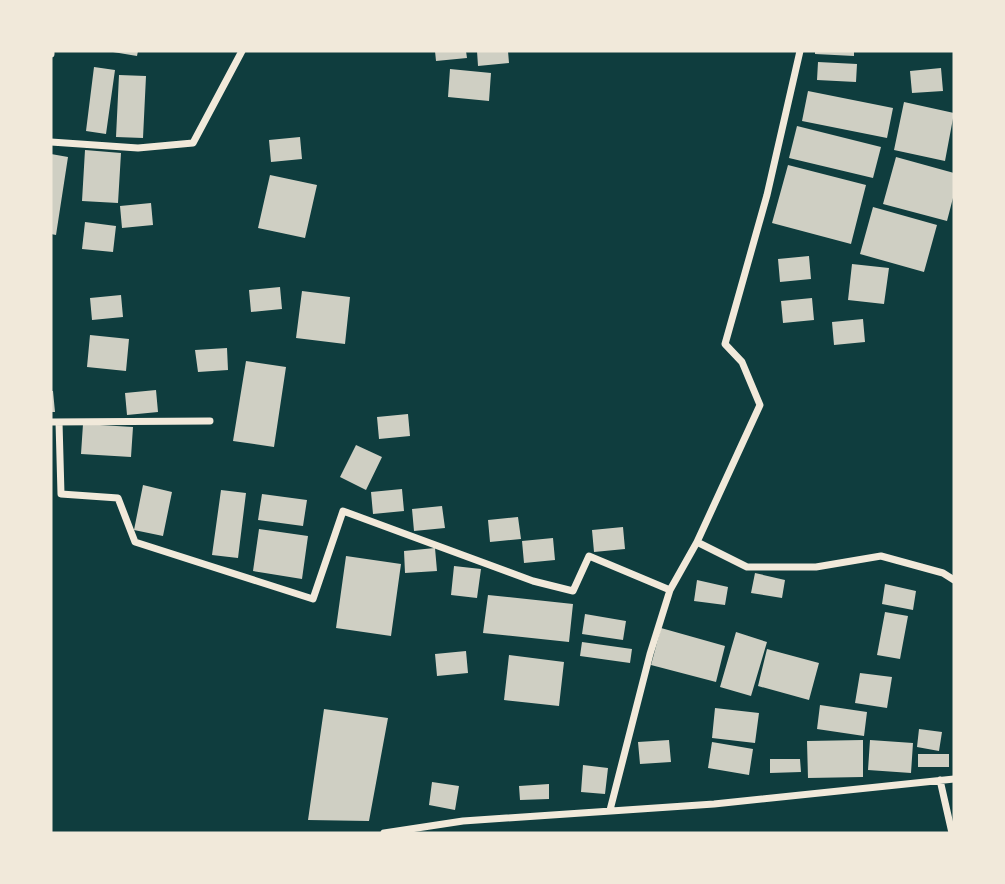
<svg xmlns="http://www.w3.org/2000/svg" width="1005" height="884" viewBox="0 0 1005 884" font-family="'PT Serif',serif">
  <rect width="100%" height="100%" fill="#0f3d3e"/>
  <path fill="#cfcfc3" d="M 107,51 L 138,51 L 137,56 Z
    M 435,51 L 466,51 L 467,58 L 436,61 Z
    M 477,51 L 508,51 L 509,63 L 478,66 Z
    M 815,51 L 854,51 L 854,56 L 815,54 Z
    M 818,62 L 857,64 L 856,82 L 817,80 Z
    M 94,67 L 115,70 L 106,134 L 86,131 Z
    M 941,68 L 943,91 L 912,93 L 910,71 Z
    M 450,69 L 491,73 L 489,101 L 448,97 Z
    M 119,75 L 146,76 L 143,138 L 116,137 Z
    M 808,91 L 893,108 L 887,138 L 802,121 Z
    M 904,102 L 954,113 L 945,161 L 894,150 Z
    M 797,126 L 881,147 L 873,178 L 789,158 Z
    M 300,137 L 302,159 L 271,162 L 269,140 Z
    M 85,150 L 121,153 L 118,203 L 82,201 Z
    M 51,154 L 68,157 L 56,235 L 51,234 Z
    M 896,157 L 954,173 L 954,194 L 947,221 L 883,204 Z
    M 788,165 L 866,185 L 851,244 L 772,223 Z
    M 270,175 L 317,185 L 305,238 L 258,228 Z
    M 151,203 L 153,225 L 122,228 L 120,206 Z
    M 873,207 L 937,225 L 924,272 L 860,254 Z
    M 85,222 L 116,226 L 113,252 L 82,249 Z
    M 809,256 L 811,279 L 780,282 L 778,259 Z
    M 852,264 L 889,268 L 884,304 L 848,300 Z
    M 280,287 L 282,309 L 251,312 L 249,290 Z
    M 302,291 L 350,297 L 345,344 L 296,338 Z
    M 121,295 L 123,317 L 92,320 L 90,298 Z
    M 812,298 L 814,320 L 783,323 L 781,301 Z
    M 863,319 L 865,342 L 834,345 L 832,322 Z
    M 90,335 L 129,339 L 126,371 L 87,367 Z
    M 227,348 L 228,370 L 198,372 L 195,350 Z
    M 246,361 L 286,367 L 274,447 L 233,441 Z
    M 156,390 L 158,412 L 127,415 L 125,393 Z
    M 51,391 L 53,391 L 55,412 L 51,412 Z
    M 408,414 L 410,436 L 379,439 L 377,417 Z
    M 83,424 L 133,427 L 131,457 L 81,454 Z
    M 356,445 L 382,457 L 366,490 L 340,477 Z
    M 143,485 L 172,492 L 163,536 L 134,530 Z
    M 402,489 L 404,511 L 373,514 L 371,492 Z
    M 221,490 L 246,493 L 238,558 L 212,555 Z
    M 262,494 L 307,500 L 303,526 L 258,520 Z
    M 442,506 L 445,528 L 414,531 L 412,509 Z
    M 518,517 L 521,539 L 490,542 L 488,520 Z
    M 623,527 L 625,549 L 594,552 L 592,530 Z
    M 259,529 L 308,536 L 302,579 L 253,571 Z
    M 553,538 L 555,560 L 524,563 L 522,541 Z
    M 435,548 L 437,571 L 405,573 L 404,551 Z
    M 346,556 L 401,564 L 391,636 L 336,628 Z
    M 454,566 L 481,569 L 477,598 L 451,595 Z
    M 755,573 L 785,580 L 782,598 L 751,593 Z
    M 697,580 L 728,587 L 725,605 L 694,601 Z
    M 885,584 L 916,591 L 913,610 L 882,604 Z
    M 488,595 L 573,604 L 569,642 L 483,633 Z
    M 885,612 L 908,616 L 900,659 L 877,655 Z
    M 585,614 L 626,621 L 623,640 L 582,634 Z
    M 661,628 L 725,646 L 716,682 L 651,665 Z
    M 736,632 L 767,642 L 751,696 L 720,687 Z
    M 582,642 L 632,649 L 630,663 L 580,656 Z
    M 767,649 L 819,663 L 809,700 L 758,686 Z
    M 466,651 L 468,673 L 437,676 L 435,654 Z
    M 509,655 L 564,662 L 559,706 L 504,700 Z
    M 860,673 L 892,677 L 887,708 L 855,703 Z
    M 820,705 L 867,712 L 864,736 L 817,729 Z
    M 715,708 L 759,713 L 755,743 L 712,738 Z
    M 324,709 L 388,718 L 369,821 L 308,820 Z
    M 919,729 L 942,732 L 939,751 L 917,747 Z
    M 669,740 L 671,762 L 640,764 L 638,742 Z
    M 863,740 L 863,777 L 808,778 L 807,741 Z
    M 870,740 L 913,743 L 911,773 L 868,770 Z
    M 712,742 L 753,749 L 749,775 L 708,768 Z
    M 918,754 L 949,754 L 949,767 L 918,767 Z
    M 770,759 L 800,759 L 801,772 L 770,773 Z
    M 583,765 L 608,768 L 605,794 L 581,792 Z
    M 432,782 L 459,786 L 455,810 L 429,805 Z
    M 549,784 L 549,799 L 520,800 L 519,786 Z"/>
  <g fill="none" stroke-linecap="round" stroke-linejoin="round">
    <path stroke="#f1e9da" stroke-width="7" d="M 51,54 L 51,51
      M 51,142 L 138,148 L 193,143 L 242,51
      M 51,422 L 210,421
      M 59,422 L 61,494 L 118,498 L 135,542 L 313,599 L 343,511 L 533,581 L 573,591 L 589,556 L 670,590
      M 697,542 L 747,567 L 816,567 L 881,556 L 943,573 L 954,580
      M 940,780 L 952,833
      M 610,810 L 650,654 L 670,590 L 697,542 L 760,405 L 742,362 L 725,344 L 767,195 L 800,51
      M 384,833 L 463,821 L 714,804 L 954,779"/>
  </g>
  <rect width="1005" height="884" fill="none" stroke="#f1e9da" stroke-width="105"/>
</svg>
